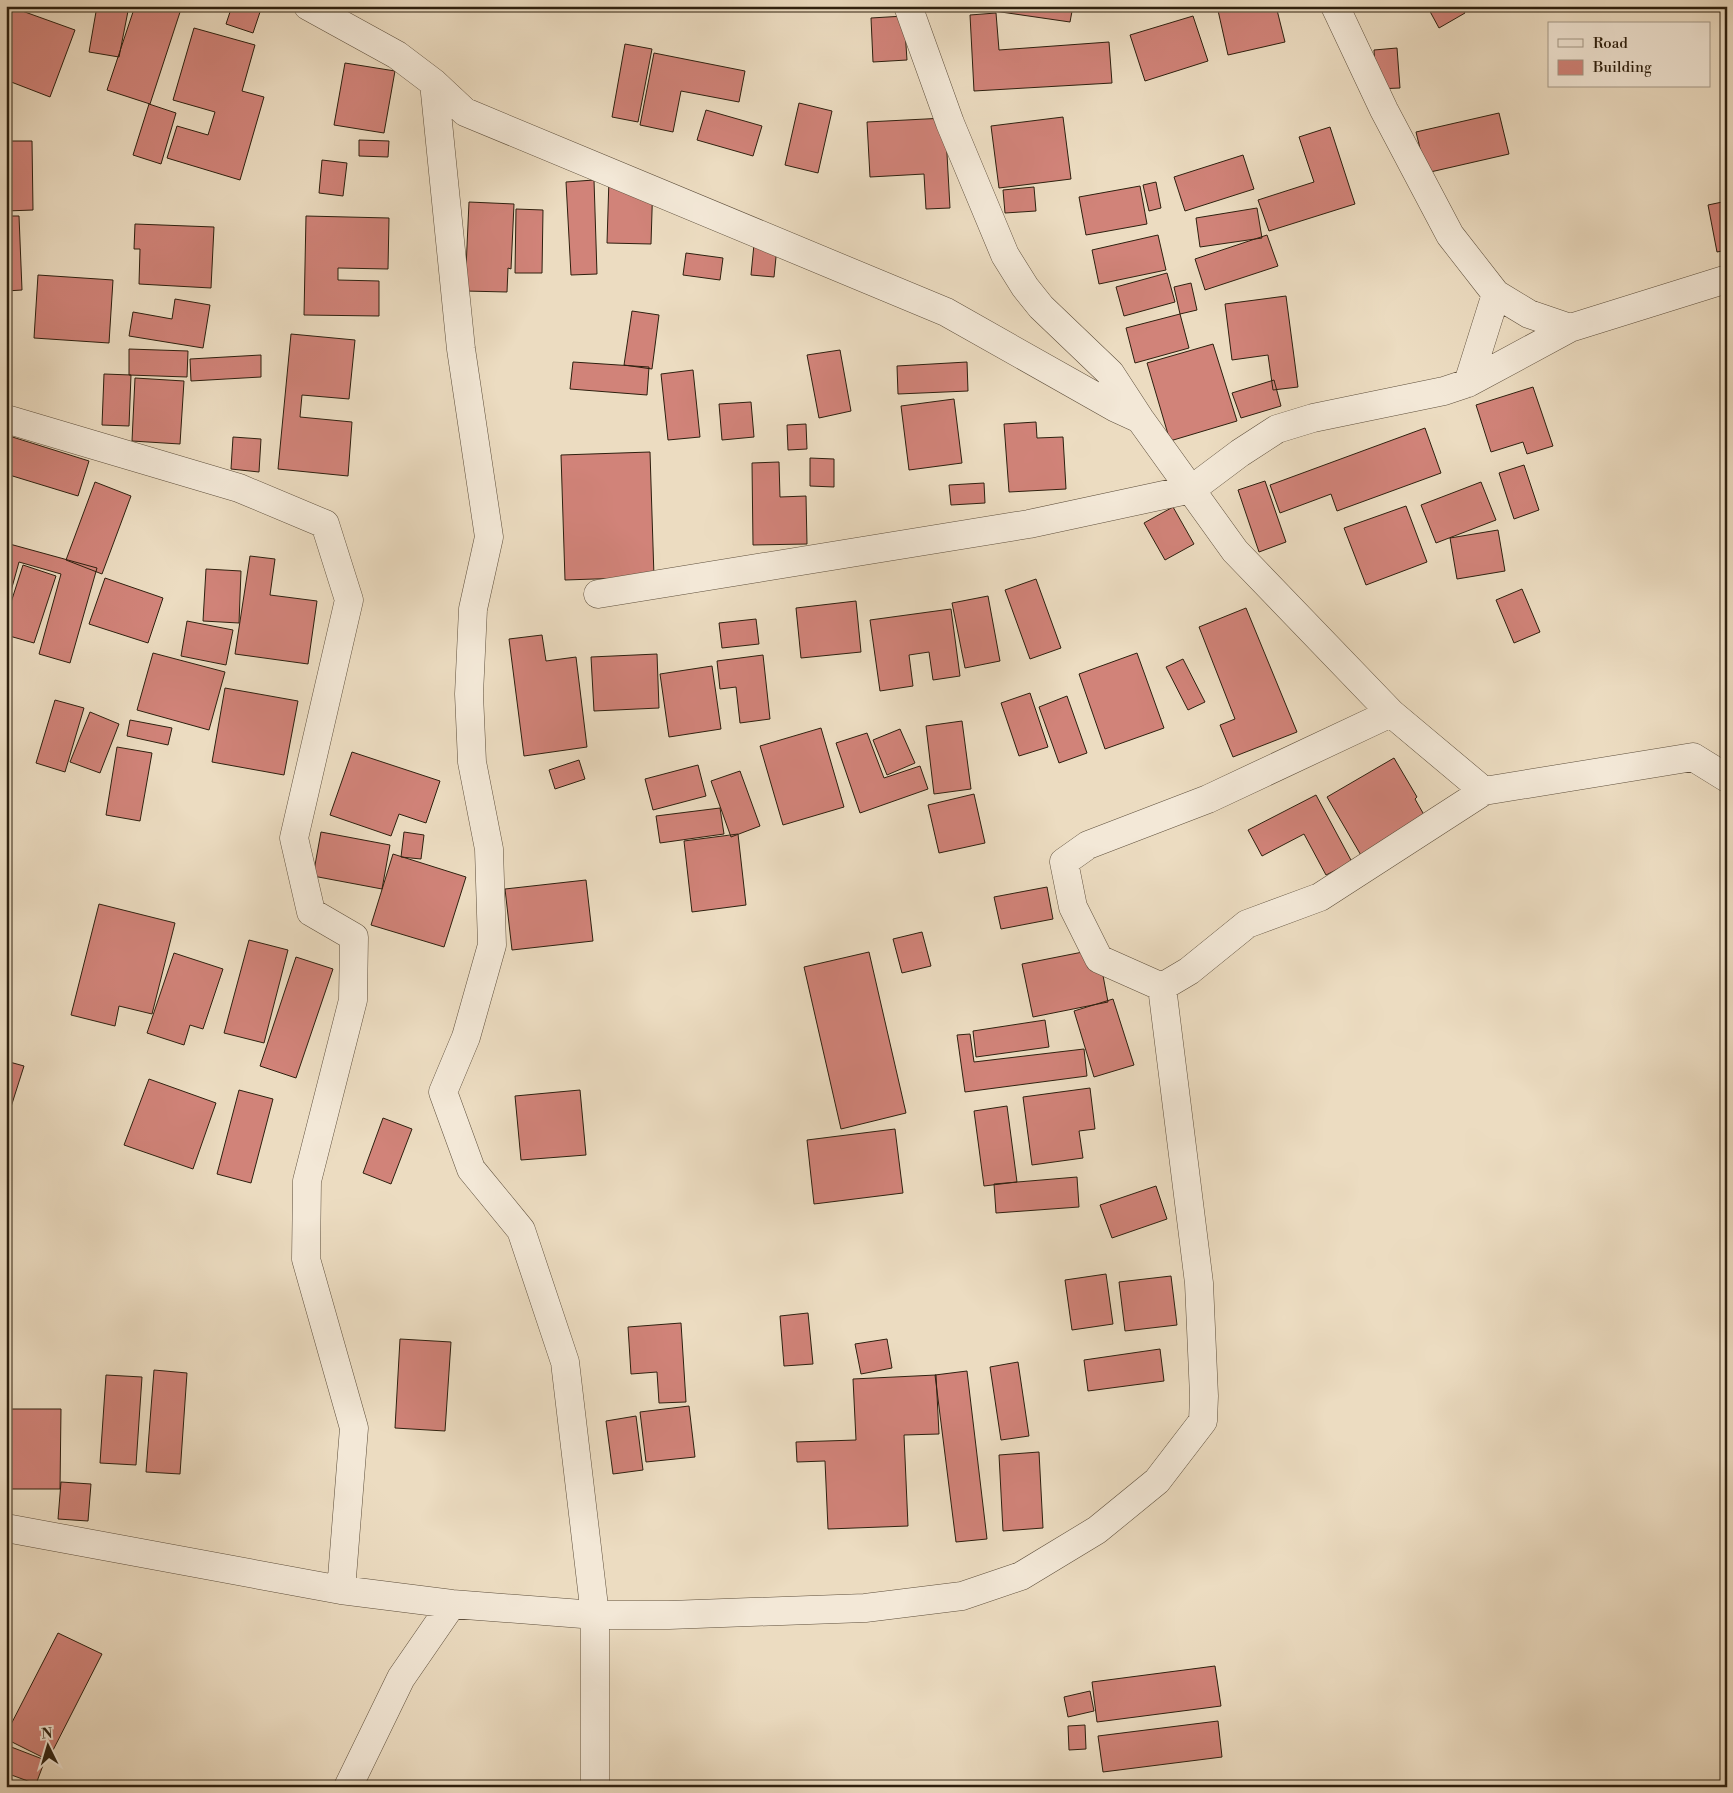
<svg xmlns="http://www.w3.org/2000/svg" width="1733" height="1793" viewBox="0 0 1733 1793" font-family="'Libre Bodoni',serif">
  <rect width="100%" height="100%" fill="#ecdcc1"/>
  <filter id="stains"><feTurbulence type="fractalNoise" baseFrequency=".004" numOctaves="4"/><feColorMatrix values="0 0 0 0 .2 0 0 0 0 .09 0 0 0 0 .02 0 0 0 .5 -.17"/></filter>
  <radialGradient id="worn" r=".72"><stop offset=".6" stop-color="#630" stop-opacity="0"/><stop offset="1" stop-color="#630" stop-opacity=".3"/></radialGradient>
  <path fill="#d18379" stroke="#2e200f" d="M 97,6 L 129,6 L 119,57 L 89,52 Z
    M 135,6 L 182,6 L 150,104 L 107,90 Z
    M 232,6 L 262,6 L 253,33 L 226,24 Z
    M 995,6 L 1073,6 L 1070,22 L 994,11 Z
    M 1120,6 L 1136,6 L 1121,10 Z
    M 1217,6 L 1276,6 L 1285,42 L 1228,55 Z
    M 1427,6 L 1461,6 L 1465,13 L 1439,28 Z
    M 11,7 L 75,30 L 50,97 L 6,80 L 6,20 Z
    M 996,13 L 999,50 L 1109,42 L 1112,83 L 974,91 L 970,15 Z
    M 904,16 L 907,60 L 873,62 L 871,18 Z
    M 1193,16 L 1208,61 L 1145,81 L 1130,35 Z
    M 194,28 L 255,45 L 242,91 L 264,97 L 240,180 L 167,158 L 177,126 L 208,135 L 215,112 L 173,100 Z
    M 625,44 L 652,49 L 638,122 L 612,117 Z
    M 1397,48 L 1400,88 L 1376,89 L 1374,50 Z
    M 654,53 L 745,71 L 739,102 L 681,91 L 673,132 L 640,125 Z
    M 345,63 L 395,71 L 384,133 L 334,125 Z
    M 799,103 L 832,111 L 818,173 L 785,165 Z
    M 149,104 L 176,113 L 161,164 L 133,155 Z
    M 706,110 L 762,126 L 753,156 L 697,140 Z
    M 1499,113 L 1509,154 L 1426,173 L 1416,132 Z
    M 1063,117 L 1071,179 L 999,188 L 991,126 Z
    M 945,118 L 950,208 L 926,209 L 924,174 L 870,177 L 867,122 Z
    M 1330,127 L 1355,204 L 1269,231 L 1258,200 L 1314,182 L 1299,137 Z
    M 359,140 L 389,141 L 388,157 L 359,156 Z
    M 6,141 L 32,141 L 33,210 L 6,211 Z
    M 1243,155 L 1254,189 L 1185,211 L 1174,177 Z
    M 322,160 L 347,163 L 343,196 L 319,193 Z
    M 609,178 L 653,179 L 651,244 L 607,243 Z
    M 594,180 L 597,274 L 571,275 L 566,182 Z
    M 1156,182 L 1161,208 L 1149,211 L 1143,185 Z
    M 1140,186 L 1147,224 L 1086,235 L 1079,197 Z
    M 1034,187 L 1036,211 L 1005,213 L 1003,190 Z
    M 1727,201 L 1727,250 L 1717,252 L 1708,205 Z
    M 469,202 L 514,204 L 511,269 L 508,268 L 507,292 L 465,291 Z
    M 1257,208 L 1262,238 L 1200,247 L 1196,218 Z
    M 516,209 L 543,210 L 542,273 L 515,273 Z
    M 6,216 L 19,216 L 22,290 L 6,291 Z
    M 306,216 L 389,218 L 388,269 L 338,268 L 338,280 L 379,281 L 379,316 L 304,315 Z
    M 135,224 L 214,227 L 211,288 L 139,284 L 140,249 L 134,249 Z
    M 755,234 L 778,237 L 774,277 L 751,275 Z
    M 1158,235 L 1166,270 L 1099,284 L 1092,250 Z
    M 1267,235 L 1278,266 L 1205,290 L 1195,259 Z
    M 686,253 L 723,258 L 720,280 L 683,275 Z
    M 1167,273 L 1175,302 L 1124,316 L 1116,287 Z
    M 38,275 L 113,280 L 109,343 L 34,338 Z
    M 1191,283 L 1197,310 L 1180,314 L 1174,287 Z
    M 1286,296 L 1298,387 L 1273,390 L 1268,355 L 1232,360 L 1225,304 Z
    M 175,299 L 210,305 L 203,348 L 129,336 L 133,312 L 172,319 Z
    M 632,311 L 659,315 L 652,369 L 624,365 Z
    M 1180,314 L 1189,348 L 1135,363 L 1126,328 Z
    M 291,334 L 355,340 L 349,399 L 302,395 L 300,417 L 352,422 L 348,476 L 278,469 Z
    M 1213,344 L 1237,421 L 1170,441 L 1147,363 Z
    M 129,349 L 188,351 L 187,377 L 129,375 Z
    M 840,350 L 851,411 L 819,418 L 807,355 Z
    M 261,355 L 261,377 L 191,381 L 190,359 Z
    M 573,362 L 649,367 L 647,395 L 570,389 Z
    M 967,362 L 968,391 L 898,394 L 897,366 Z
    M 693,370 L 700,437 L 668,440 L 661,374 Z
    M 104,374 L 131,375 L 129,426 L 102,425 Z
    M 135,378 L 184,381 L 180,444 L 132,441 Z
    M 1274,380 L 1281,406 L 1241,418 L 1232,393 Z
    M 1533,387 L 1553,446 L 1527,454 L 1523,442 L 1491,452 L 1476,405 Z
    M 954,399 L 962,463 L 909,470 L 901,406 Z
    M 751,402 L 754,437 L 722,440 L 719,404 Z
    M 1036,422 L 1037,438 L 1063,437 L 1066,489 L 1009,492 L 1004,424 Z
    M 806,424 L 807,449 L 788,450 L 787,425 Z
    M 1425,428 L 1441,473 L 1337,511 L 1331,494 L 1280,513 L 1270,485 Z
    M 6,435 L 89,461 L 78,496 L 6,474 Z
    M 233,437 L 261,439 L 259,472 L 231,469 Z
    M 650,452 L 654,577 L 565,580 L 561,455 Z
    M 810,458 L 834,459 L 834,487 L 810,486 Z
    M 779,462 L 780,497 L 806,496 L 807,544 L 753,545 L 752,463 Z
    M 1524,465 L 1539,510 L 1514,519 L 1499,473 Z
    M 1265,481 L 1286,542 L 1259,552 L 1238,490 Z
    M 95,482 L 131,496 L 102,574 L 66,560 Z
    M 1481,482 L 1496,520 L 1436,543 L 1421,505 Z
    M 984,483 L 985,503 L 951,505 L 949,485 Z
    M 1406,506 L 1427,562 L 1366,585 L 1344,528 Z
    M 1173,507 L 1194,544 L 1165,560 L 1144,523 Z
    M 1498,530 L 1505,571 L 1457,579 L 1450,538 Z
    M 6,543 L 97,568 L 70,663 L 39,654 L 61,574 L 19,562 L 6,609 Z
    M 250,556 L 275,559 L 270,595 L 317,601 L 308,664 L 235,654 Z
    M 23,565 L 56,576 L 34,643 L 6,635 L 6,618 Z
    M 206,569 L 241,571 L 239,623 L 203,621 Z
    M 105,578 L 163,598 L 148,643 L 89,624 Z
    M 1036,579 L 1061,648 L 1030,659 L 1005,590 Z
    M 1522,589 L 1540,632 L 1514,643 L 1496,600 Z
    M 988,596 L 1000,661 L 965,668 L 952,603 Z
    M 856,601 L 861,652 L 801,658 L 796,608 Z
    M 1246,608 L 1297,732 L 1233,757 L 1220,725 L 1235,719 L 1199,627 Z
    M 951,609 L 960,676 L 933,680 L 929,652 L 909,655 L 913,686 L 880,691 L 870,620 Z
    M 756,619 L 759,644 L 722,648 L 719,623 Z
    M 187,621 L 233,630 L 226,665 L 181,656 Z
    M 542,635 L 546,661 L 576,657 L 587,747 L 524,756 L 509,639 Z
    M 153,653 L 225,672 L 209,730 L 137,710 Z
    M 1137,653 L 1164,728 L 1105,749 L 1079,674 Z
    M 657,654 L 659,708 L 594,711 L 591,657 Z
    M 763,655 L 770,719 L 740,723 L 736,687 L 720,689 L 717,661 Z
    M 1183,659 L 1205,702 L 1188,710 L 1166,667 Z
    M 712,666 L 721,729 L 669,737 L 660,674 Z
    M 225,688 L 298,701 L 284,775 L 212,762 Z
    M 1030,693 L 1048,747 L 1019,756 L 1001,703 Z
    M 1067,696 L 1087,753 L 1059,763 L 1039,707 Z
    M 55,700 L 84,708 L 65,772 L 36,763 Z
    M 90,712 L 119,724 L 100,773 L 70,762 Z
    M 130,720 L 172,728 L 168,745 L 127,736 Z
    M 962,721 L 971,789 L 934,794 L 926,726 Z
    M 821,728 L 844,807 L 783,825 L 760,746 Z
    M 900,729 L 915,763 L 887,775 L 873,740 Z
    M 867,733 L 884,778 L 920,766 L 928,789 L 860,813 L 836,743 Z
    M 117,747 L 152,753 L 140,821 L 106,815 Z
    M 352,752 L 440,781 L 426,823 L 399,814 L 391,836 L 330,815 Z
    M 1394,758 L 1417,797 L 1415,799 L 1427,820 L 1362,857 L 1327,797 Z
    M 579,760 L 585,779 L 555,789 L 549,770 Z
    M 698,765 L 706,796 L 653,810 L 645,779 Z
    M 740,771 L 760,826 L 731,837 L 711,781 Z
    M 974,794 L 985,843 L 939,853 L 928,805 Z
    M 1316,795 L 1352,862 L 1326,875 L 1304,834 L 1262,856 L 1248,830 Z
    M 720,808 L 724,834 L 660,843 L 656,816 Z
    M 321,832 L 390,845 L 382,889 L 313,876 Z
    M 404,832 L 424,835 L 421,859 L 401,857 Z
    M 738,834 L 746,905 L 692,912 L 684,841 Z
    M 393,854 L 466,877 L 444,947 L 371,925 Z
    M 586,880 L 593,941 L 512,950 L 505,889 Z
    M 1047,887 L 1053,919 L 1001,929 L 994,897 Z
    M 99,904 L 175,923 L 152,1014 L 119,1006 L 115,1026 L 71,1015 Z
    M 922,932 L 931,966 L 902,973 L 893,939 Z
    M 249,940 L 288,950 L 264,1043 L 224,1033 Z
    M 1098,949 L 1108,1002 L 1033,1017 L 1022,964 Z
    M 869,952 L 906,1113 L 841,1129 L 804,967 Z
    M 174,953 L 223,969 L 203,1029 L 190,1025 L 184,1045 L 147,1033 Z
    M 296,957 L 333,969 L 296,1078 L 260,1066 Z
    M 1113,999 L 1134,1065 L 1094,1077 L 1074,1011 Z
    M 1045,1020 L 1049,1047 L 976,1057 L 973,1031 Z
    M 970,1034 L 974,1062 L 1084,1049 L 1087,1076 L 965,1092 L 957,1035 Z
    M 6,1061 L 24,1066 L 10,1110 L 6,1109 Z
    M 149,1079 L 216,1103 L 193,1169 L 124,1145 Z
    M 1090,1088 L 1095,1129 L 1079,1131 L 1083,1158 L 1032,1165 L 1023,1097 Z
    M 239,1090 L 273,1099 L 251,1183 L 217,1174 Z
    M 580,1090 L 586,1155 L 521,1160 L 515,1096 Z
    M 1007,1106 L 1017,1182 L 984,1186 L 974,1111 Z
    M 383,1118 L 412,1129 L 391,1184 L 363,1173 Z
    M 895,1129 L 903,1193 L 814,1204 L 807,1140 Z
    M 1077,1177 L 1079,1207 L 996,1213 L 994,1184 Z
    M 1156,1186 L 1167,1219 L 1112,1238 L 1100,1205 Z
    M 1106,1274 L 1113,1324 L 1072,1330 L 1065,1280 Z
    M 1171,1276 L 1177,1325 L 1125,1331 L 1119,1282 Z
    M 808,1313 L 813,1364 L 784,1366 L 780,1316 Z
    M 681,1323 L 686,1402 L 659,1403 L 657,1372 L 631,1374 L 628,1327 Z
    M 400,1339 L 451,1342 L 445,1431 L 395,1428 Z
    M 887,1339 L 892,1368 L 861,1374 L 855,1344 Z
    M 1160,1349 L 1164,1381 L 1088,1391 L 1084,1360 Z
    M 1018,1362 L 1029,1436 L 1001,1440 L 990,1367 Z
    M 154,1370 L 187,1373 L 180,1474 L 146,1472 Z
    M 967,1371 L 987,1539 L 956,1542 L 935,1375 Z
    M 106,1375 L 142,1377 L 136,1465 L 100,1463 Z
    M 936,1375 L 939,1434 L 904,1435 L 908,1526 L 828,1529 L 825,1461 L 797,1462 L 796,1442 L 856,1440 L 853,1379 Z
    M 689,1406 L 695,1457 L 646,1462 L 640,1412 Z
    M 6,1409 L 61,1409 L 60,1489 L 6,1489 Z
    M 636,1416 L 643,1470 L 613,1474 L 606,1421 Z
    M 1039,1452 L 1043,1528 L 1003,1531 L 999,1455 Z
    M 61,1482 L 91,1484 L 88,1521 L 58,1519 Z
    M 58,1633 L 102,1654 L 48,1760 L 6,1739 L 6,1734 Z
    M 1215,1666 L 1221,1706 L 1097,1722 L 1092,1682 Z
    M 1090,1691 L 1094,1711 L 1068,1717 L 1064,1697 Z
    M 1218,1721 L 1222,1757 L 1103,1772 L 1098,1736 Z
    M 1085,1725 L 1086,1749 L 1069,1750 L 1068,1726 Z
    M 6,1745 L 45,1760 L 36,1784 L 6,1773 Z"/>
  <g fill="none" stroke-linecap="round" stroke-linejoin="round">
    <defs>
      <path id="minor" d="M 308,6 L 397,55 L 434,83 L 465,112 L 946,312 L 1116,408 L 1140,419
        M 908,6 L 950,123 L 1005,255 L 1025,287 L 1041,307 L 1110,373 L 1140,419 L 1235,551 L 1391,713 L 1484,791 L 1693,757 L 1727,778
        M 1335,6 L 1384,110 L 1450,235 L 1496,294 L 1529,314 L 1570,328
        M 434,83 L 461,349 L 489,537 L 473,609 L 469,694 L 472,762 L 489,849 L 492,945 L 466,1037 L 443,1092 L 471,1169 L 521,1230 L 565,1362 L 595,1615 L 595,1787
        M 1468,383 L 1496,294
        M 6,419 L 239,488 L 325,524 L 349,600 L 294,838 L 311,912 L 354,937 L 353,1000 L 307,1181 L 306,1259 L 354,1428 L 341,1590
        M 598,594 L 1029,524 L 1192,489 L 1240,453 L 1277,429 L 1313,418 L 1444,391 L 1468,383 L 1570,328 L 1727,279
        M 1162,987 L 1099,959 L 1073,907 L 1064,862 L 1088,845 L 1208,799 L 1391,713
        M 6,1528 L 341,1590 L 452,1604 L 595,1615 L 669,1615 L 865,1608 L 962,1596 L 1021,1576 L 1097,1530 L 1157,1481 L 1203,1421 L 1204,1396 L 1199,1283 L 1162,987 L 1189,971 L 1247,924 L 1320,897 L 1484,791
        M 348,1787 L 401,1678 L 452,1604"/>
    </defs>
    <use href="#minor" stroke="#5e4f3c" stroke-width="29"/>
    <use href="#minor" stroke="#f3e8d7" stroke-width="28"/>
  </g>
  <rect width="1733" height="1793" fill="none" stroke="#ecdcc1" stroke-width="25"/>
  <rect x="8" y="8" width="1718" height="1778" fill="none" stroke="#2e200f" stroke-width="2.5"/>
  <rect x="12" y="12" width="1708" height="1768" fill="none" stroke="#2e200f"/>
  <rect x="1548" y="22" width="162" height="65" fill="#f3e8d7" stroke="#a49887"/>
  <rect x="1558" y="39" width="25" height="8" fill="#f3e8d7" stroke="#a49887"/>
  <text x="1593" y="48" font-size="15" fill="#2e200f">Road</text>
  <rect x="1558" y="60" width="25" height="15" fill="#d18379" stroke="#a49887"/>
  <text x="1593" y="72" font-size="15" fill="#2e200f">Building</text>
  <g transform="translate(48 1746) rotate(355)" stroke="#f3e8d7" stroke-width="4" paint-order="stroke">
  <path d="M0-4L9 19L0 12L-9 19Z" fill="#2e200f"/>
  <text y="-8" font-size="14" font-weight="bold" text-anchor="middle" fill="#2e200f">N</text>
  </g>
  <rect width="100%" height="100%" filter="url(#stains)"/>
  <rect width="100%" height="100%" fill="url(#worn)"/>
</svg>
